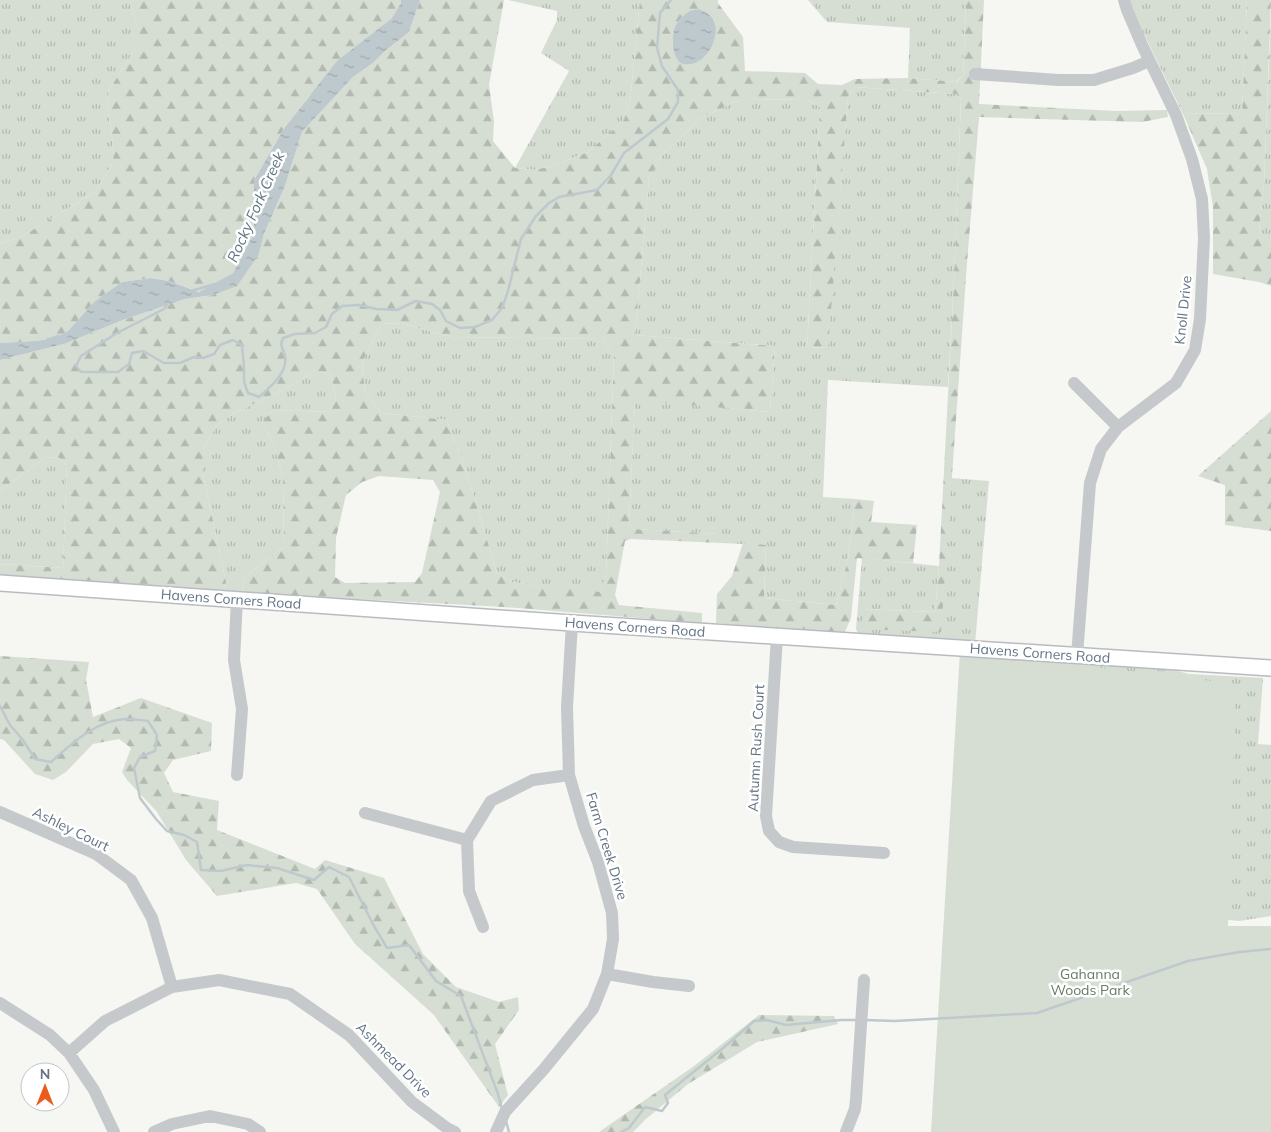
<svg xmlns="http://www.w3.org/2000/svg" width="1271" height="1132" viewBox="0 0 1271 1132" font-family="Mulish,sans-serif">
  <defs>
    <pattern id="grass-tufts" width="24" height="20" patternUnits="userSpaceOnUse" patternTransform="scale(1.25)"><rect width="24" height="20" fill="#d6ded3"/><path d="M3 7l-1-3M5 7V3M7 7l1-3M15 17l-1-3M17 17v-4M19 17l1-3" fill="none" stroke="#b1b9b1"/></pattern>
    <pattern id="forest-firs" width="22" height="20" patternUnits="userSpaceOnUse" patternTransform="scale(1.25)"><rect width="22" height="20" fill="#d6ded3"/><path d="M5 1l3.5 6h-7zM16 11l3.5 6h-7z" fill="#b1b9b1"/></pattern>
    <pattern id="water-ripples" width="26" height="14" patternUnits="userSpaceOnUse" patternTransform="scale(1.25)"><rect width="26" height="14" fill="#bec9ce"/><path d="M2 4q2-2 4 0t4 0M15 11q2-2 4 0t4 0" fill="none" stroke="#9ea8ad"/></pattern>
  </defs>
  <rect width="100%" height="100%" fill="#f6f6f2"/>
  <path fill="url(#grass-tufts)" d="M 0,0 L 130,0 L 137,26 L 137,46 L 109,90 L 107,107 L 114,149 L 113,162 L 96,191 L 23,236 L 0,244 Z
    M 508,0 L 640,0 L 630,102 L 624,120 L 588,152 L 553,166 L 533,170 L 515,168 L 569,71 L 541,53 L 557,20 L 557,11 Z
    M 808,0 L 966,0 L 963,75 L 956,82 L 908,78 L 910,28 L 827,22 Z
    M 1129,0 L 1247,0 L 1242,113 L 1183,114 L 1134,14 Z
    M 1271,13 L 1271,243 L 1259,231 L 1264,184 Z
    M 855,87 L 956,94 L 961,99 L 954,280 L 948,387 L 828,380 L 823,497 L 855,499 L 848,559 L 836,605 L 764,598 L 766,545 L 721,543 L 721,534 L 634,529 L 629,523 L 635,399 L 770,412 L 775,346 L 635,335 L 649,178 L 662,155 L 701,118 L 742,99 L 808,100 L 820,107 L 807,347 L 827,348 L 848,97 Z
    M 401,323 L 451,337 L 602,339 L 614,355 L 606,575 L 600,593 L 512,582 L 497,573 L 472,490 L 447,420 L 382,413 L 365,393 L 362,363 L 381,324 Z
    M 315,370 L 331,374 L 336,398 L 329,412 L 273,410 L 262,422 L 275,448 L 283,479 L 284,547 L 242,579 L 243,593 L 225,592 L 226,582 L 203,474 L 203,450 L 216,426 L 233,414 L 298,382 Z
    M 58,457 L 67,465 L 63,568 L 0,564 L 0,491 L 45,458 Z
    M 951,478 L 989,481 L 975,644 L 859,635 L 856,629 L 862,558 L 939,566 L 935,612 L 863,609 L 940,632 Z
    M 956,653 L 1155,665 L 1189,674 L 1263,678 L 1258,744 L 1271,745 L 1271,916 L 1239,921 L 1220,919 L 963,661 Z"/>
  <path fill="url(#forest-firs)" fill-rule="evenodd" d="M 130,0 L 401,0 L 401,3 L 391,19 L 371,36 L 309,96 L 285,127 L 254,180 L 254,233 L 233,273 L 200,292 L 169,281 L 151,278 L 122,282 L 95,301 L 68,331 L 52,339 L 34,341 L 0,343 L 0,244 L 23,236 L 96,191 L 113,162 L 114,149 L 107,107 L 109,90 L 137,46 L 137,26 Z
    M 420,0 L 504,0 L 489,85 L 494,121 L 493,141 L 515,168 L 533,170 L 553,166 L 588,152 L 624,120 L 630,102 L 640,0 L 718,0 L 718,3 L 743,37 L 745,71 L 805,73 L 818,84 L 842,85 L 855,79 L 908,78 L 957,82 L 963,75 L 966,0 L 984,0 L 979,104 L 1117,111 L 1167,110 L 1168,117 L 1142,122 L 979,117 L 967,263 L 941,632 L 861,629 L 863,609 L 935,612 L 939,566 L 954,280 L 961,99 L 956,94 L 855,87 L 848,97 L 828,348 L 807,347 L 820,107 L 808,100 L 742,99 L 701,118 L 662,155 L 649,178 L 635,335 L 775,346 L 770,412 L 635,400 L 629,523 L 634,529 L 722,534 L 721,543 L 631,539 L 625,541 L 615,595 L 619,605 L 702,613 L 702,623 L 504,607 L 243,593 L 242,579 L 284,547 L 283,479 L 275,448 L 262,422 L 273,410 L 329,412 L 336,398 L 331,374 L 315,370 L 298,382 L 233,414 L 216,426 L 203,450 L 203,474 L 226,582 L 225,592 L 0,575 L 0,564 L 63,568 L 67,465 L 58,457 L 45,458 L 0,491 L 0,360 L 64,344 L 123,320 L 185,299 L 213,295 L 259,254 L 264,234 L 285,186 L 302,132 L 353,77 L 373,63 L 384,52 L 409,32 ZM 699,9 L 710,15 L 715,22 L 676,58 C 671,35 673,14 699,9 ZM 401,323 L 451,337 L 602,339 L 614,355 L 606,575 L 600,592 L 512,582 L 497,573 L 472,490 L 447,420 L 382,413 L 365,393 L 362,363 L 381,324 ZM 379,476 L 433,480 L 440,492 L 422,573 L 415,582 L 345,583 L 335,577 L 336,538 L 346,495 L 362,482 Z
    M 1247,0 L 1271,0 L 1264,184 L 1259,231 L 1271,243 L 1271,286 L 1259,282 L 1213,274 L 1213,207 L 1207,169 L 1183,114 L 1242,113 Z
    M 1271,411 L 1271,531 L 1225,525 L 1225,485 L 1198,476 Z
    M 855,499 L 874,501 L 871,522 L 917,525 L 913,563 L 857,558 L 851,618 L 844,634 L 716,623 L 717,594 L 732,576 L 743,543 L 766,545 L 764,598 L 836,605 L 848,559 Z
    M 0,656 L 89,662 L 86,680 L 93,717 L 141,698 L 212,723 L 211,751 L 173,760 L 164,773 L 173,792 L 219,801 L 217,830 L 315,869 L 325,860 L 384,878 L 423,954 L 456,987 L 499,1002 L 518,997 L 519,1010 L 495,1044 L 508,1095 L 499,1107 L 434,1015 L 355,944 L 317,889 L 296,883 L 217,896 L 186,860 L 157,812 L 127,780 L 122,772 L 131,748 L 119,739 L 93,744 L 66,772 L 53,780 L 35,774 L 4,740 L 0,739 Z
    M 759,1015 L 834,1016 L 838,1024 L 757,1042 L 688,1084 L 646,1119 L 633,1132 L 599,1132 L 694,1066 Z"/>
  <path fill="#d6ded3" d="M 960,651 L 1236,684 L 1228,926 L 1271,926 L 1271,1132 L 931,1132 Z"/>
  <path fill="url(#water-ripples)" d="M 401,0 L 420,0 L 409,32 L 384,52 L 373,63 L 353,77 L 302,132 L 285,186 L 264,234 L 259,254 L 237,286 L 213,295 L 185,299 L 123,320 L 64,344 L 0,360 L 0,343 L 34,341 L 52,339 L 68,331 L 95,301 L 122,282 L 151,278 L 169,281 L 199,292 L 233,273 L 254,233 L 254,180 L 285,127 L 337,61 L 391,19 L 401,3 Z
    M 699,9 C 705,12 711,14 714,21 C 721,38 705,68 684,64 C 672,62 672,39 674,30 C 676,23 682,16 688,12 C 691,10 695,10 699,9 Z"/>
  <g fill="none" stroke-linecap="round" stroke-linejoin="round">
    <path stroke="#bec9ce" stroke-width="2.5" d="M 191,291 L 215,284
      M 168,303 L 164,309 L 117,333 L 81,356 L 76,366 L 81,372 L 118,372 L 129,364 L 132,353 L 143,351 L 164,363 L 180,363 L 194,357 L 203,358 L 214,354 L 220,345 L 233,340 L 242,345 L 244,368 L 244,382 L 248,393 L 259,397 C 270,387 288,373 285,356 C 284,352 282,348 281,344 L 283,338 L 295,334 L 315,333 L 326,327 L 332,314 L 342,306 L 359,305 L 376,309 L 397,310 L 416,301 L 432,304 L 440,310 L 446,321 L 460,328 L 475,327 L 492,320 L 502,308 L 508,291 L 521,239 L 536,216 L 549,203 L 559,197 L 597,190 L 611,175 L 624,153 L 668,119 L 678,102 L 678,90 L 662,66 L 657,48 L 660,13 L 671,0
      M 47,340 L 58,336
      M 0,706 L 10,725 L 23,740 L 35,759 L 51,762 C 71,744 97,720 125,719 C 132,719 141,720 148,721 L 157,735 L 155,751 L 140,757 L 134,768 L 140,798 L 156,819 L 167,831 L 184,835 L 197,842 L 201,870 L 221,871 L 247,865 L 277,868 L 314,880 L 329,867 L 349,877 L 374,926 L 387,948 L 409,945 L 436,981 L 461,996 L 498,1094 L 502,1109
      M 865,1020 L 895,1021 L 1037,1013 L 1188,961 L 1239,952 L 1271,949
      M 506,1121 L 509,1132
      M 621,1132 L 629,1128 L 645,1107 L 662,1111 L 668,1103 L 665,1095 L 728,1044 L 754,1021 L 767,1020 L 786,1025 L 841,1020 L 857,1020"/>
    <defs>
      <path id="major" d="M 0,583 L 572,623 L 1271,668"/>
    </defs>
    <use href="#major" stroke="#b8bcc0" stroke-width="18"/>
    <path stroke="#c5c9cc" stroke-width="12" d="M 975,74 L 1058,80 L 1094,80 L 1133,68 L 1149,61
      M 1074,383 L 1118,427
      M 777,636 L 766,816 L 769,831 L 779,842 L 793,847 L 884,853
      M 1077,656 L 1090,483 L 1101,449 L 1118,427 L 1176,383 L 1195,350 L 1200,319 L 1204,238 L 1202,199 L 1192,159 L 1176,115 L 1142,45 L 1127,10 L 1124,0
      M 237,775 L 242,709 L 234,660 L 237,599
      M 0,812 L 96,854 L 131,880 L 152,918 L 172,987
      M 365,813 L 467,840
      M 483,927 L 469,891 L 467,840 L 491,801 L 533,780 L 569,775
      M 607,974 L 653,982 L 689,986
      M 0,1003 L 50,1035 L 69,1053 L 94,1090 L 114,1132
      M 69,1053 L 105,1021 L 172,987 L 219,980 L 290,994 L 349,1035 L 412,1102 L 447,1128 L 455,1132
      M 154,1132 L 172,1124 L 210,1116 L 248,1124 L 260,1132
      M 496,1132 L 505,1112 L 544,1069 L 593,1009 L 607,974 L 613,939 L 612,913 L 598,862 L 584,826 L 569,775 L 567,707 L 572,623
      M 846,1132 L 855,1109 L 856,1100 L 864,980"/>
    <use href="#major" stroke="#fff" stroke-width="15"/>
  </g>
  <g text-anchor="middle" stroke-width="5" stroke-linejoin="round" paint-order="stroke">
    <g font-size="14" fill="#637485" stroke="#fff">
      <text transform="translate(1183 310) rotate(-84)" y="5">Knoll Drive</text>
      <text transform="translate(231 599) rotate(4)" y="5">Havens Corners Road</text>
      <text transform="translate(635 627) rotate(4)" y="5">Havens Corners Road</text>
      <text transform="translate(1040 653) rotate(4)" y="5">Havens Corners Road</text>
      <text transform="translate(756 748) rotate(-87)" y="5">Autumn Rush Court</text>
      <text transform="translate(71 829) rotate(26)" y="5">Ashley Court</text>
      <text transform="translate(607 846) rotate(73)" y="5">Farm Creek Drive</text>
      <text transform="translate(394 1060) rotate(45)" y="5">Ashmead Drive</text>
    </g>
    <g font-size="14" fill="#667c63" stroke="#fff">
      <text x="1090" y="979">Gahanna<tspan x="1090" dy="16">Woods Park</tspan></text>
    </g>
    <g font-size="15" font-style="italic" fill="#5f7682" stroke="#fff">
      <text transform="translate(256 207) rotate(-66)" y="5">Rocky Fork Creek</text>
    </g>
  </g>
  <g transform="translate(45 1087)"><circle r="24" fill="#ffffff" stroke="#c1c7ce"/>
  <path d="M0-4L9 19L0 12L-9 19Z" fill="#ec5b1c"/>
  <text y="-8" font-size="14" font-weight="bold" text-anchor="middle" fill="#637485">N</text>
  </g>
</svg>
